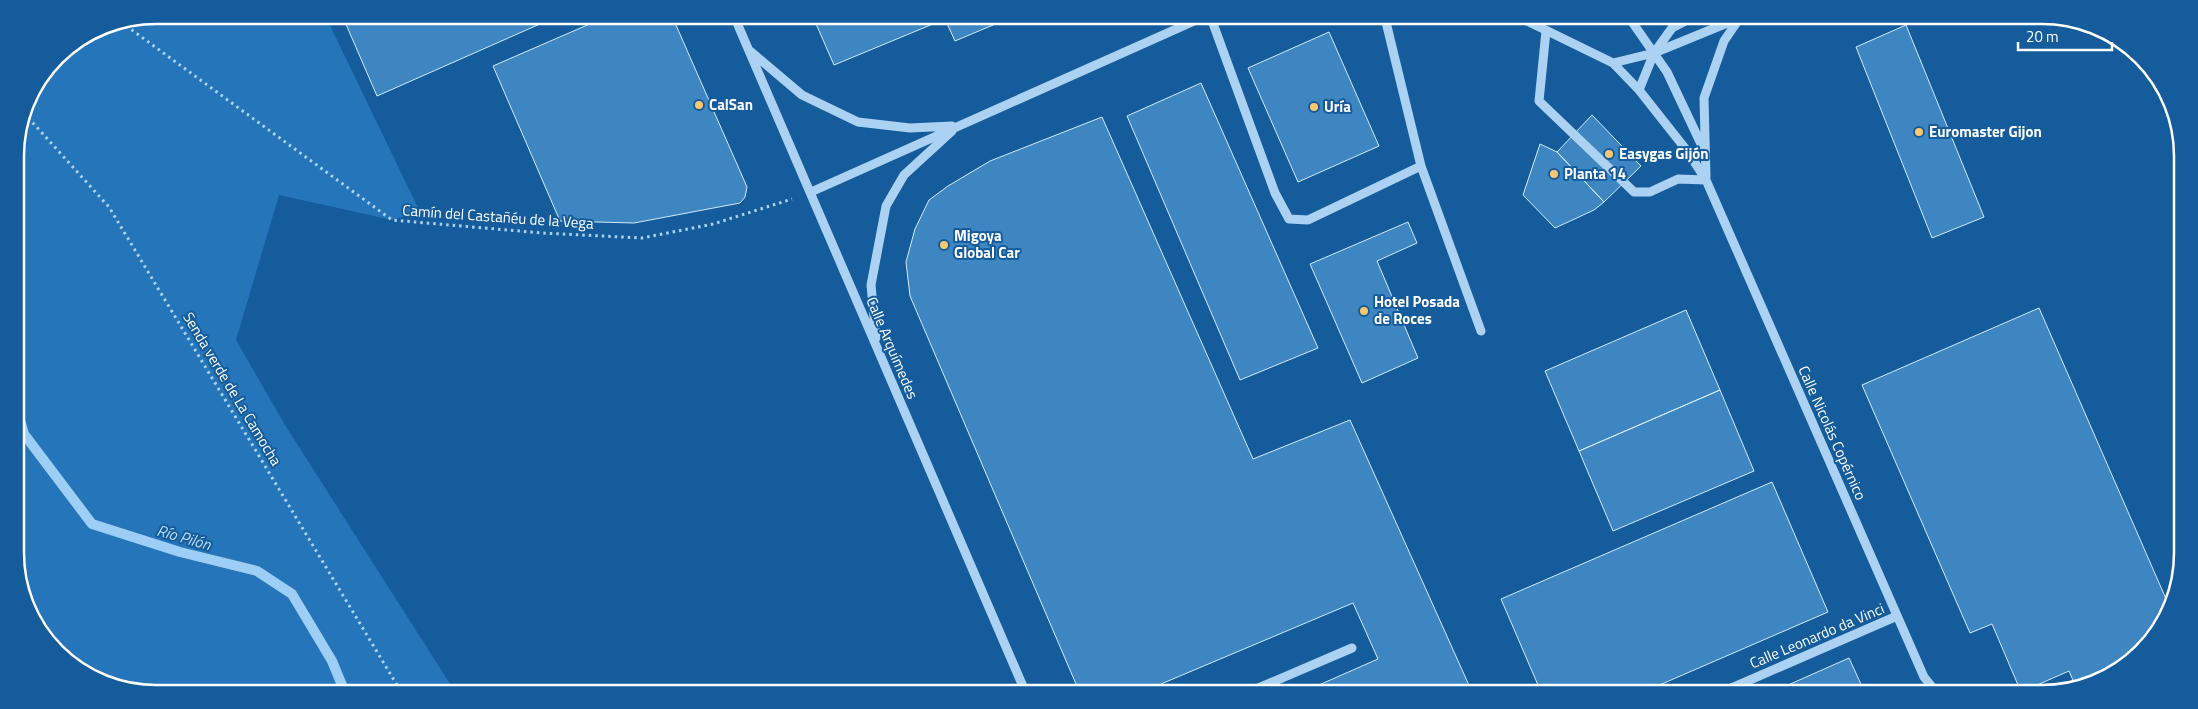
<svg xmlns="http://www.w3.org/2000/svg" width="2198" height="709" viewBox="0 0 2198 709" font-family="'Titillium Web',sans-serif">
  <rect width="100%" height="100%" fill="#155c9c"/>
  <path fill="#2475b9" d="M 156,15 L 325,15 L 420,212 L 392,220 L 279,195 L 236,340 L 285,425 L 454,690 L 119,689 L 50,646 L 18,580 L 15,147 L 29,94 L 57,56 L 102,26 Z"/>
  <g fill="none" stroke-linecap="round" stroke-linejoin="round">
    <path stroke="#9dcff6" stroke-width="10" d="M 17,410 L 24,434 L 92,524 L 180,552 L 257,571 L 292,594 L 332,661 L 344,690"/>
  </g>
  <path fill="#3d86c2" stroke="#d3eafd" d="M 342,15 L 558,16 L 377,96 Z
    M 608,16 L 672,16 L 747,187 L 745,197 L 740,203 L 634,223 L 560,221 L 493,66 Z
    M 813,17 L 1012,17 L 955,41 L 945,19 L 834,65 Z
    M 1906,25 L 1984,217 L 1932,238 L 1856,47 Z
    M 1329,32 L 1379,146 L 1298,182 L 1248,68 Z
    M 1201,83 L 1318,348 L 1240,380 L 1127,116 Z
    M 1592,115 L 1641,166 L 1604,202 L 1557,152 Z
    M 1102,117 L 1253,459 L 1350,420 L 1472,692 L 1303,692 L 1378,659 L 1353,603 L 1142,692 L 1079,691 L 910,296 L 906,262 L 915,229 L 929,200 L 948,186 L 990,161 Z
    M 1540,144 L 1557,152 L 1604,202 L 1594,210 L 1555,228 L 1523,195 Z
    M 1408,222 L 1417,243 L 1377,261 L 1418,358 L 1362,383 L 1310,264 Z
    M 2039,308 L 2170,608 L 2159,632 L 2128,665 L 2075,685 L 2069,671 L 2021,692 L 1992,624 L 1970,633 L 1862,385 Z
    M 1686,310 L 1720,390 L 1579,451 L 1545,371 Z
    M 1720,390 L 1754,471 L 1613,531 L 1579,451 Z
    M 1772,482 L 1828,612 L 1641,693 L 1541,692 L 1501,599 Z
    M 1849,658 L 1865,693 L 1770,693 Z"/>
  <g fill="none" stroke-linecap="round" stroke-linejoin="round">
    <path stroke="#abd2f3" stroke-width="3" stroke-dasharray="2.5 4" stroke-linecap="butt" d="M 121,22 L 392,220 L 542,233 L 642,238 L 713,224 L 792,199
      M 24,113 L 109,207 L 400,690"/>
    <path stroke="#abd2f3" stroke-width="9" d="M 734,16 L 1025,691
      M 1211,18 L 1275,193 L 1289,219 L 1308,220 L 1421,166 L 1385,18
      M 1521,18 L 1613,63 L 1639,90 L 1688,152 L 1706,180 L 1924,677 L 1937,693
      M 1630,19 L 1667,72 L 1702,146
      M 1546,31 L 1539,101 L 1634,192 L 1650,192 L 1678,179 L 1706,180
      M 750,51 L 802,95 L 858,122 L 910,128 L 952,126
      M 1613,63 L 1654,53 L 1737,19
      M 1639,90 L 1654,53 L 1672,28 L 1689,19
      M 1421,166 L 1481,331
      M 1706,177 L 1704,98 L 1724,41 L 1739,19
      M 811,192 L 1201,18
      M 876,338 L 871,285 L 886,206 L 904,175 L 952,131
      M 1249,692 L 1352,648
      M 1720,693 L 1897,616"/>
  </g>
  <g fill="#ffc76d" stroke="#155c9c" stroke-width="2">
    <circle cx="699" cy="105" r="5"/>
    <circle cx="1314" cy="107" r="5"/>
    <circle cx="1919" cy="132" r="5"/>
    <circle cx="1609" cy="154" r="5"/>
    <circle cx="1554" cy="174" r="5"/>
    <circle cx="944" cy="245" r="5"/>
    <circle cx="1364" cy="311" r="5"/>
  </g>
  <g text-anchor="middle" stroke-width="4" stroke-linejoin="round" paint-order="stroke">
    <g font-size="15" font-weight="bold" fill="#fff" stroke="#155c9c" text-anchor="start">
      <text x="709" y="110">CalSan</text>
      <text x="1324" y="112">Uría</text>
      <text x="1929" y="137">Euromaster Gijon</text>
      <text x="1619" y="159">Easygas Gijón</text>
      <text x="1564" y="179">Planta 14</text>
      <text x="954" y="241">Migoya<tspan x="954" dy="17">Global Car</tspan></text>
      <text x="1374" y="307">Hotel Posada<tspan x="1374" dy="17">de Roces</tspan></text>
    </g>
    <g font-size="15" fill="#fff" stroke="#155c9c">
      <text transform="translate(498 217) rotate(4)" y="5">Camín del Castañéu de la Vega</text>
      <text transform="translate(892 348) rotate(67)" y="5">Calle Arquímedes</text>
      <text transform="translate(232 389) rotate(59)" y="5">Senda verde de La Camocha</text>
      <text transform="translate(1832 433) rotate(66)" y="5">Calle Nicolás Copérnico</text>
      <text transform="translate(1817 636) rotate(-23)" y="5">Calle Leonardo da Vinci</text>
    </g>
    <g font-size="16" font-style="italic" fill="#b8dcf9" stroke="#155c9c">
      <text transform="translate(184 537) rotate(16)" y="6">Río Pilón</text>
    </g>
  </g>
  <path d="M0 0H2198V709H0ZM156 24H2042A132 132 0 0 1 2174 156V553A132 132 0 0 1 2042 685H156A132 132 0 0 1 24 553V156A132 132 0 0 1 156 24Z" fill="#155c9c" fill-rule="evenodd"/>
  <path fill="none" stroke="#fff" stroke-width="2.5" d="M156 24H2042A132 132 0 0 1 2174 156V553A132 132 0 0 1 2042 685H156A132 132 0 0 1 24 553V156A132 132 0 0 1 156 24Z"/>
  <path d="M2018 42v8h94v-8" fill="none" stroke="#ffffff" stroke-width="2.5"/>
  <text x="2026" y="42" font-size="15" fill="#ffffff" stroke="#155c9c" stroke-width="4" paint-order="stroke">20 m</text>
</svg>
